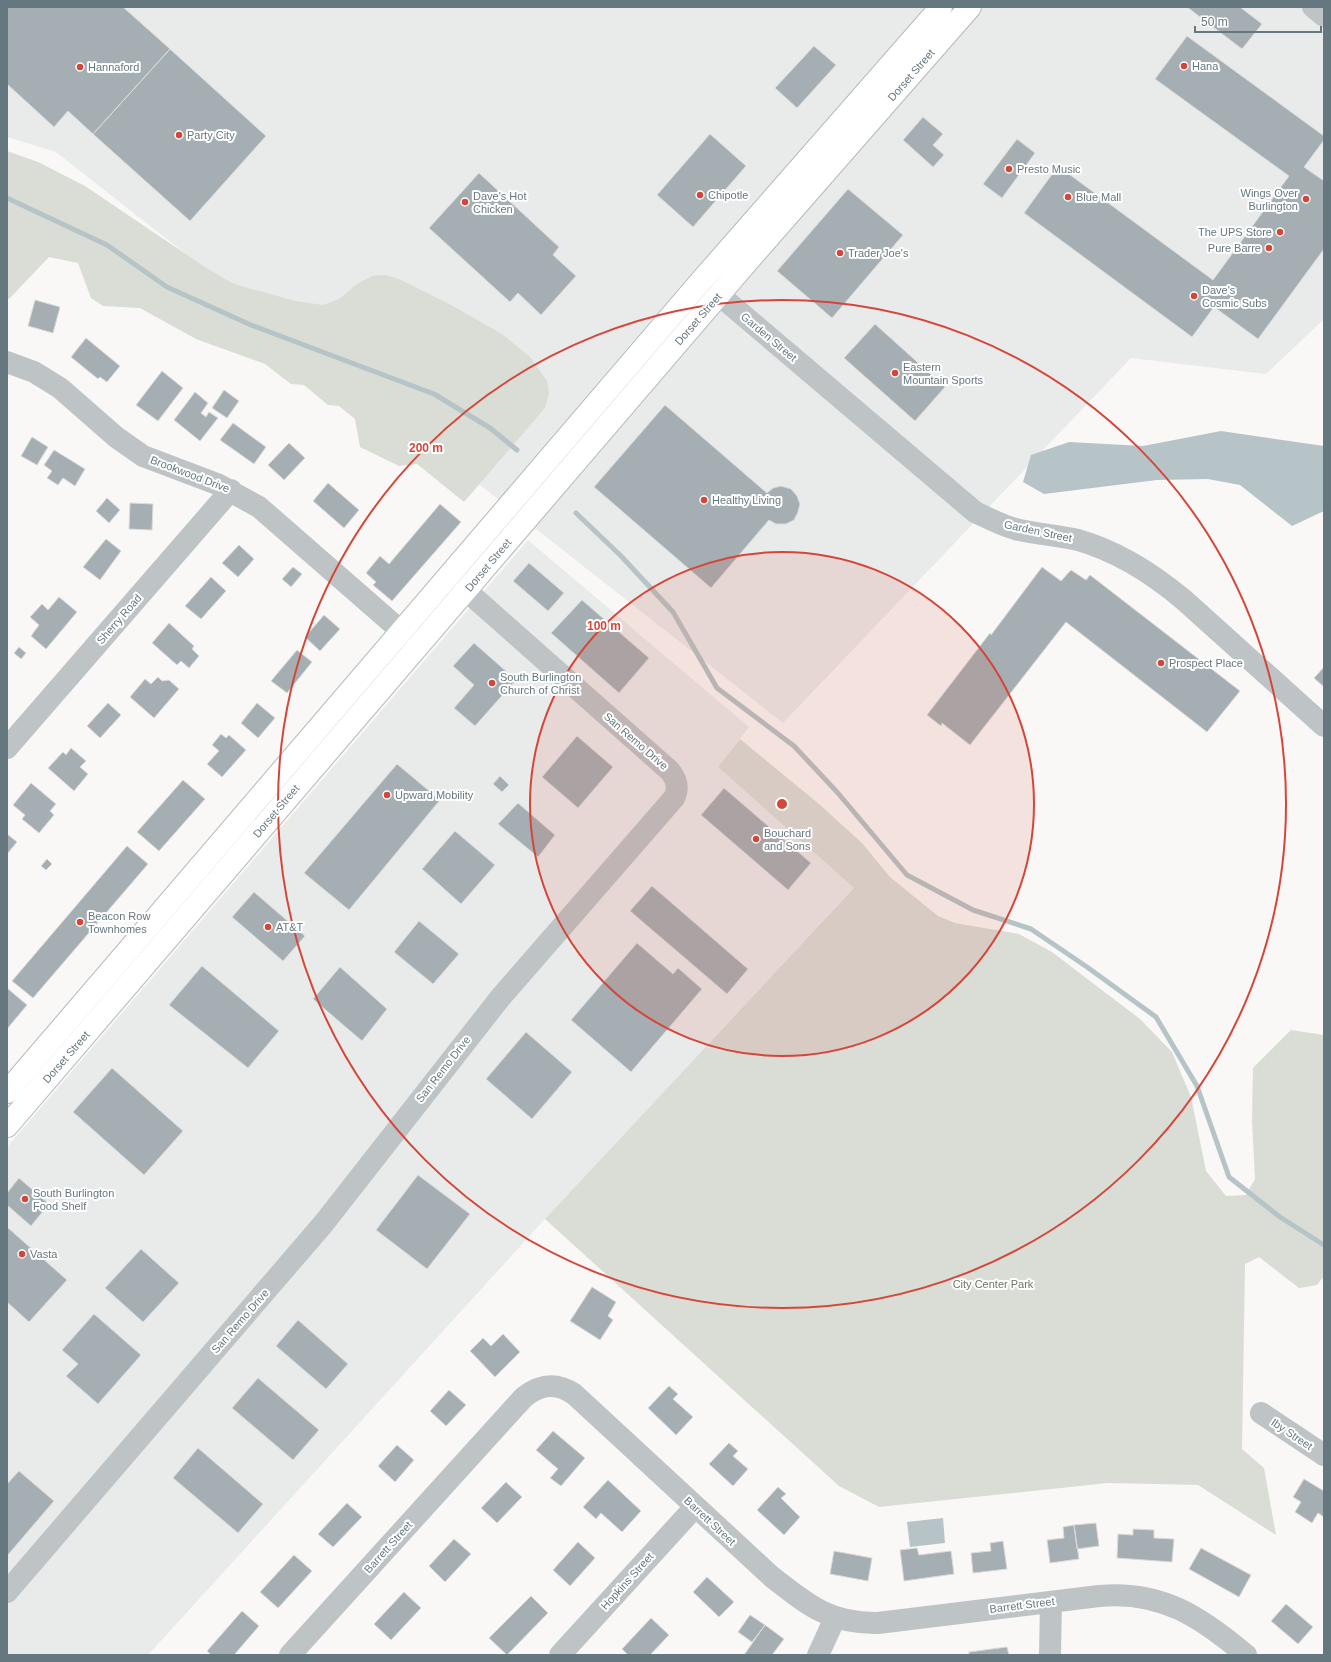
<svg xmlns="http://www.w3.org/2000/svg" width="1331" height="1662" viewBox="0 0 1331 1662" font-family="Helvetica,sans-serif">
  <rect width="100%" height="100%" fill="#f9f8f6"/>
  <path fill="#e9eaea" d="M 7,7 L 1324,7 L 1324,319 L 1266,374 L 1131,358 L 783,723 L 56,152 L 7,137 Z
    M 528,540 L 749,727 L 718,767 L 854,888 L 545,1219 L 148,1655 L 7,1655 L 7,1147 Z"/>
  <path fill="#d9ddd6" d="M 7,151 L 38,162 L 85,186 L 208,269 L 234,284 L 295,301 L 323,305 L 339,299 L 357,284 L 372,276 L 386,275 L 401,280 L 451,305 L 502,334 L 530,357 L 547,381 L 549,393 L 545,408 L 464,502 L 417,464 L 399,466 L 360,447 L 355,419 L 339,406 L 328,405 L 304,385 L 291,384 L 265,364 L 196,339 L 140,308 L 103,306 L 91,298 L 78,263 L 49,257 L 9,299 L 7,298 Z
    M 740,739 L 819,804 L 862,843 L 890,877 L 938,916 L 955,923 L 1019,934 L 1052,952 L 1140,1019 L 1172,1052 L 1191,1097 L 1206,1171 L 1226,1196 L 1246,1195 L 1255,1179 L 1252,1120 L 1253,1068 L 1291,1030 L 1324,1035 L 1324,1276 L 1317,1285 L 1299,1288 L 1259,1257 L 1245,1264 L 1242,1449 L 1264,1468 L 1276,1535 L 1198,1485 L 1108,1483 L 879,1507 L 839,1486 L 545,1219 L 854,888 L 718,767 Z"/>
  <path fill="#b7c4c7" d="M 1221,431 L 1324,446 L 1324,511 L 1292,526 L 1240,485 L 1208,479 L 1157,480 L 1044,494 L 1023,482 L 1031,455 L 1069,442 L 1143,446 Z
    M 943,1518 L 945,1543 L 910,1547 L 907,1522 Z"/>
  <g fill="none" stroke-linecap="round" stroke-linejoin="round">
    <path stroke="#b7c4c7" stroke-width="5" d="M 7,198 L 107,245 L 167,287 L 251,325 L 434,394 L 490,428 L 517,450
      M 576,513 L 621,556 L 673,612 L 717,688 L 794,746 L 837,792 L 907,875 L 973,910 L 1031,929 L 1087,967 L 1156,1017 L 1197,1086 L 1229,1177 L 1280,1217 L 1324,1245"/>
  </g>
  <path fill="#a5afb3" stroke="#dadad9" d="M 7,7 L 123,7 L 170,49 L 93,134 L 68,111 L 54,127 L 7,84 Z
    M 1187,7 L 1240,7 L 1262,24 L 1242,49 Z
    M 1187,36 L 1324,136 L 1324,140 L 1304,167 L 1324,181 L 1324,249 L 1258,339 L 1214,307 L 1192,337 L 1024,213 L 1058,166 L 1213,280 L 1289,176 L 1155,79 Z
    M 814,46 L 836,65 L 797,108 L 775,88 Z
    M 170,49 L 266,136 L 190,221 L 93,134 Z
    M 923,117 L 943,134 L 933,145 L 944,155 L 933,167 L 903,140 Z
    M 710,134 L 746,166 L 693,227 L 657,195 Z
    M 1017,139 L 1035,153 L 1002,198 L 983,184 Z
    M 479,173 L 559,247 L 553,255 L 576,276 L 541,315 L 518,293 L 510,302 L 429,228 Z
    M 848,189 L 903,235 L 832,318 L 777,271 Z
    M 35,300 L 60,307 L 53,333 L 28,326 Z
    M 875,324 L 945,387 L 915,421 L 844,358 Z
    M 86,338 L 120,366 L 107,382 L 100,377 L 98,379 L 71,357 Z
    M 162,371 L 183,388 L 158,421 L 136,405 Z
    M 224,390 L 239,401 L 227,418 L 212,408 Z
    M 195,392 L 208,403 L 201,413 L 206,417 L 209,412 L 218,418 L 200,441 L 174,420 Z
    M 665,405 L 767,493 L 773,488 L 781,486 L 791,489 L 797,496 L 800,504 L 798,512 L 794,520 L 786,524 L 776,524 L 769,520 L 711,588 L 594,487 Z
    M 233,423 L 266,447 L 254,464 L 220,440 Z
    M 32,437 L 48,447 L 37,465 L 21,456 Z
    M 289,443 L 305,458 L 284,480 L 268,465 Z
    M 54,450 L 85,469 L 75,486 L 63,478 L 58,485 L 47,478 L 52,471 L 44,465 Z
    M 328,483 L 359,510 L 344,528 L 313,501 Z
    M 107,498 L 120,510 L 109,523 L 96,511 Z
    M 130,503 L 153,504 L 152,530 L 129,529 Z
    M 440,504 L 461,522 L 392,601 L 373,585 L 376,582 L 366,573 L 380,556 L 389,564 Z
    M 106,539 L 121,551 L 100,580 L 83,567 Z
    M 239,545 L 254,559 L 238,577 L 222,563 Z
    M 529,563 L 564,593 L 548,611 L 513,581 Z
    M 293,567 L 302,574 L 291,587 L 282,579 Z
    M 1042,567 L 1061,581 L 1071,570 L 1086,580 L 1090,575 L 1240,691 L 1207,732 L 1066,622 L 970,745 L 942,723 L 941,726 L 927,715 L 990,633 L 991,635 Z
    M 211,577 L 226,591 L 201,619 L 185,606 Z
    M 59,597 L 77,612 L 46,649 L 31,636 L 39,625 L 30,617 L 42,604 L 48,610 Z
    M 582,600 L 649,658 L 619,693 L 551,633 Z
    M 324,615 L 340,629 L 320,651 L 305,637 Z
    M 169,623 L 194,646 L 192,649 L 199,656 L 189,668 L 181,661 L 177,665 L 152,643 Z
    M 474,643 L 516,680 L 475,726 L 454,708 L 474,685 L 453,666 Z
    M 19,647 L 26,653 L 21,659 L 14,653 Z
    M 297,650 L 312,662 L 287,693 L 271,681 Z
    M 1324,667 L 1324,687 L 1314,678 Z
    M 158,677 L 162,681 L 169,680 L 179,689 L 154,718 L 130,697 L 145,679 L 151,684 Z
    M 108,703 L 121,715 L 100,738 L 87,726 Z
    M 257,703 L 275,718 L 258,738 L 241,723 Z
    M 221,734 L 226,738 L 229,735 L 246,750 L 222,777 L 207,764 L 219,751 L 212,745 Z
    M 577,736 L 613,767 L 578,808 L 542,777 Z
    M 71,748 L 86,761 L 80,767 L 88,774 L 74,791 L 48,768 L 63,752 L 66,755 Z
    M 397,764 L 440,800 L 349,910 L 304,873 Z
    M 500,776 L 509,785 L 502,792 L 493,784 Z
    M 183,780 L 205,799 L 159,851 L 137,832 Z
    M 31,783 L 56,804 L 50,811 L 54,815 L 39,833 L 22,819 L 25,815 L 13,805 Z
    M 724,788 L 811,863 L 788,890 L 701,815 Z
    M 518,803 L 555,835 L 538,857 L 498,824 Z
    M 455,831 L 495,865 L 461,904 L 422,869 Z
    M 7,834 L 17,842 L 7,854 Z
    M 127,846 L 148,864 L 33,998 L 12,981 Z
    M 47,859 L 52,864 L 46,870 L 41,866 Z
    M 652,886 L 748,969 L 727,994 L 630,911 Z
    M 254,892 L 305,936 L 283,961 L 232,917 Z
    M 419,921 L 459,954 L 433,984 L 394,952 Z
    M 637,943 L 673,974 L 678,968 L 702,989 L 631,1072 L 571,1020 Z
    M 202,966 L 279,1031 L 248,1068 L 169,1005 Z
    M 340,967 L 387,1009 L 362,1041 L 313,999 Z
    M 7,988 L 27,1005 L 7,1029 Z
    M 526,1032 L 572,1072 L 532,1119 L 486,1079 Z
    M 112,1068 L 183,1131 L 144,1175 L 73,1112 Z
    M 418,1175 L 470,1214 L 427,1269 L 376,1230 Z
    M 19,1178 L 49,1204 L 31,1226 L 7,1205 L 7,1193 Z
    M 7,1227 L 67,1280 L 29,1322 L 7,1302 Z
    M 141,1249 L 179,1283 L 143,1322 L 105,1288 Z
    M 592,1287 L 616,1302 L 608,1316 L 613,1320 L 600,1340 L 570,1321 Z
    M 94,1314 L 141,1355 L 98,1404 L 66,1376 L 78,1364 L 62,1350 Z
    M 298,1320 L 348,1364 L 326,1389 L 276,1346 Z
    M 503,1334 L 520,1352 L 495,1377 L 470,1351 L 483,1338 L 491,1346 Z
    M 258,1378 L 319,1430 L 293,1460 L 232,1408 Z
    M 669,1386 L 678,1394 L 673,1399 L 693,1417 L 676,1435 L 648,1408 Z
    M 449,1390 L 466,1405 L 446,1426 L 430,1411 Z
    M 553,1431 L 585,1458 L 561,1486 L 550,1478 L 558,1469 L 536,1450 Z
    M 729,1443 L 738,1451 L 733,1456 L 748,1469 L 733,1486 L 709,1464 Z
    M 397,1445 L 414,1460 L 395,1482 L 378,1466 Z
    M 198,1448 L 263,1504 L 238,1533 L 173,1478 Z
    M 19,1471 L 54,1501 L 7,1556 L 7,1484 Z
    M 1304,1479 L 1324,1491 L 1324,1517 L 1318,1513 L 1312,1523 L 1295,1512 L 1301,1502 L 1293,1497 Z
    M 608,1480 L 641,1511 L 622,1532 L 601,1513 L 596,1519 L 583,1507 Z
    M 506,1482 L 522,1497 L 497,1523 L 481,1508 Z
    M 778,1487 L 786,1494 L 781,1498 L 800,1517 L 784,1535 L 757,1510 Z
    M 347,1503 L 362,1517 L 333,1547 L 318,1534 Z
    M 1096,1523 L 1099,1546 L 1077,1549 L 1074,1525 Z
    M 1074,1525 L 1079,1559 L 1050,1563 L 1047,1540 L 1064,1538 L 1063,1527 Z
    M 1133,1529 L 1154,1530 L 1154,1538 L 1174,1539 L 1172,1562 L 1117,1558 L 1118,1534 L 1133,1535 Z
    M 454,1539 L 471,1554 L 445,1582 L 429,1566 Z
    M 1003,1541 L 1007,1569 L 973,1573 L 971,1553 L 991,1551 L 990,1543 Z
    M 578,1542 L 595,1558 L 570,1586 L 553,1570 Z
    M 917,1548 L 919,1555 L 951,1551 L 954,1574 L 904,1581 L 900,1550 Z
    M 1201,1548 L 1251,1575 L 1239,1597 L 1189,1569 Z
    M 834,1551 L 872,1558 L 868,1581 L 830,1574 Z
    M 294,1555 L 312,1571 L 278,1608 L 260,1592 Z
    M 707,1577 L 734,1602 L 719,1617 L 693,1592 Z
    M 404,1592 L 421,1608 L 391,1640 L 374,1624 Z
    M 531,1596 L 548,1613 L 507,1655 L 489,1638 Z
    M 1286,1604 L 1313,1627 L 1298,1644 L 1271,1621 Z
    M 242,1611 L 259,1626 L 234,1655 L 211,1655 L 207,1651 Z
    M 750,1615 L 765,1625 L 752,1642 L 738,1632 Z
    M 651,1618 L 669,1635 L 650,1655 L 628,1655 L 622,1649 Z
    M 765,1625 L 784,1639 L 772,1655 L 744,1655 Z
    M 1007,1647 L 1009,1655 L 969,1655 L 969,1652 Z"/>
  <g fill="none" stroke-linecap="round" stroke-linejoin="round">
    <defs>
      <path id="major" d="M 7,1092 L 702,280 L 941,7
        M 7,1126 L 740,270 L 970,7"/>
    </defs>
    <use href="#major" stroke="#b2b8bb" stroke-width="24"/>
    <path stroke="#bec4c6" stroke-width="22" d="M 1313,7 L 1324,16
      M 704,282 L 975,512 C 988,518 1001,525 1015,529 C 1035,534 1057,535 1078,540 C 1117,551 1153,574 1184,600 L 1324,726
      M 7,362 L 34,372 L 60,388 L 116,437 L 143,456 L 217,484 L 259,507 L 416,644
      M 7,748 L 231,490
      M 1261,1413 L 1324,1455
      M 7,1592 L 324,1223 L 500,998 L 674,798 C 679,788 677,780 670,771 L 452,578
      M 290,1655 L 524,1397 C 541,1384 556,1382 574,1394 L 772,1577 C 808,1605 830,1624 878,1623 L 1099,1596 C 1161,1590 1201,1617 1246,1655
      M 560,1655 L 695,1507
      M 818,1655 L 835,1618
      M 1050,1655 L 1051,1602"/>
    <use href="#major" stroke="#fff" stroke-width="22"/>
  </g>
  <circle cx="782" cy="804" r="252" fill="#d5463a" fill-opacity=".12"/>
  <g fill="none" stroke="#d5463a" stroke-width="2">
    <circle cx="782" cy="804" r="252"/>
    <circle cx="782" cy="804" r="504"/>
  </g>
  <g fill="#d5463a" stroke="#fff" stroke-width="1.5">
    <circle cx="1184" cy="66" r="4"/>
    <circle cx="80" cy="67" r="4"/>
    <circle cx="179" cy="135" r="4"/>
    <circle cx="1009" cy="169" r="4"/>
    <circle cx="700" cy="195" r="4"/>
    <circle cx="1068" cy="197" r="4"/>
    <circle cx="1306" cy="199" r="4"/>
    <circle cx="465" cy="202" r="4"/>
    <circle cx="1280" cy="232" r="4"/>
    <circle cx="1269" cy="248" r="4"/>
    <circle cx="840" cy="253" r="4"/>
    <circle cx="1194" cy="296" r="4"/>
    <circle cx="895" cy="373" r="4"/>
    <circle cx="704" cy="500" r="4"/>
    <circle cx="1161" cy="663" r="4"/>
    <circle cx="492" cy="683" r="4"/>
    <circle cx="387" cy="795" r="4"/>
    <circle cx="756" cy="839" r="4"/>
    <circle cx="80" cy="922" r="4"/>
    <circle cx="268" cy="927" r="4"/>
    <circle cx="25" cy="1199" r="4"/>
    <circle cx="22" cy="1254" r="4"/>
  </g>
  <g text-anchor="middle" stroke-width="4" stroke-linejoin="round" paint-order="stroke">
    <g font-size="11" fill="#66787f" stroke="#fff" text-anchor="start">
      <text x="1192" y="70">Hana</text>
      <text x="88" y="71">Hannaford</text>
      <text x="187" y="139">Party City</text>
      <text x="1017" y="173">Presto Music</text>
      <text x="1298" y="197" text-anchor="end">Wings Over<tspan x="1298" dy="13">Burlington</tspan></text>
      <text x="708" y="199">Chipotle</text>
      <text x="473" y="200">Dave's Hot<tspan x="473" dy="13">Chicken</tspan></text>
      <text x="1076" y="201">Blue Mall</text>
      <text x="1272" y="236" text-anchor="end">The UPS Store</text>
      <text x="1261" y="252" text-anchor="end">Pure Barre</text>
      <text x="848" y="257">Trader Joe's</text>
      <text x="1202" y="294">Dave's<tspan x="1202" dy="13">Cosmic Subs</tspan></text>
      <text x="903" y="371">Eastern<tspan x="903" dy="13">Mountain Sports</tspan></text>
      <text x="712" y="504">Healthy Living</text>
      <text x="1169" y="667">Prospect Place</text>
      <text x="500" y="681">South Burlington<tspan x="500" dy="13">Church of Christ</tspan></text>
      <text x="395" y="799">Upward Mobility</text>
      <text x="764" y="837">Bouchard<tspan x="764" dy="13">and Sons</tspan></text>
      <text x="88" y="920">Beacon Row<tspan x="88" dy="13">Townhomes</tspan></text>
      <text x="276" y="931">AT&amp;T</text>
      <text x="33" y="1197">South Burlington<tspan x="33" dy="13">Food Shelf</tspan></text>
      <text x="30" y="1258">Vasta</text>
    </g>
    <g font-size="11" fill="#66787f" stroke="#fff">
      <text transform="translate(911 75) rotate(-49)" y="4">Dorset Street</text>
      <text transform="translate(698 319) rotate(-49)" y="4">Dorset Street</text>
      <text transform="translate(769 337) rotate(40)" y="4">Garden Street</text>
      <text transform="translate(190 474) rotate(21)" y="4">Brookwood Drive</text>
      <text transform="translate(1038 531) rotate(12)" y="4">Garden Street</text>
      <text transform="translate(488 565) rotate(-50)" y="4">Dorset Street</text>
      <text transform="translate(119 619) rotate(-49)" y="4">Sherry Road</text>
      <text transform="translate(636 741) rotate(41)" y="4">San Remo Drive</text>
      <text transform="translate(276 811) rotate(-50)" y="4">Dorset Street</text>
      <text transform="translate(66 1057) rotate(-49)" y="4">Dorset Street</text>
      <text transform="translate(443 1069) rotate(-52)" y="4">San Remo Drive</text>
      <text transform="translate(240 1321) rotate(-49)" y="4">San Remo Drive</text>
      <text transform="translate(1292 1434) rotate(34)" y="4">Iby Street</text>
      <text transform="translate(710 1521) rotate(43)" y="4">Barrett Street</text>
      <text transform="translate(388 1547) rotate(-48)" y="4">Barrett Street</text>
      <text transform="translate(627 1581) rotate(-48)" y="4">Hopkins Street</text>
      <text transform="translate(1022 1605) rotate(-7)" y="4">Barrett Street</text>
    </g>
    <g font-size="11" fill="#6b7765" stroke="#fff">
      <text x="993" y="1288">City Center Park</text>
    </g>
  </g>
  <circle cx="782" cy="804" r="6" fill="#d5463a" stroke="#fff" stroke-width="2"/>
  <g font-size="12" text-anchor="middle" font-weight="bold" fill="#d5463a" stroke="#fff" stroke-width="4" stroke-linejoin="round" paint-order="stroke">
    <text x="426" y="452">200 m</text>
    <text x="604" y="630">100 m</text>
  </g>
  <rect width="1331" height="1662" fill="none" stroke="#66787f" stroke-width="16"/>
  <path d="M1195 26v6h126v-6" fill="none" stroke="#66787f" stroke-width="2"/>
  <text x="1201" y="26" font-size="12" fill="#66787f" stroke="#ffffff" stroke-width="3" paint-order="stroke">50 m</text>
</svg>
